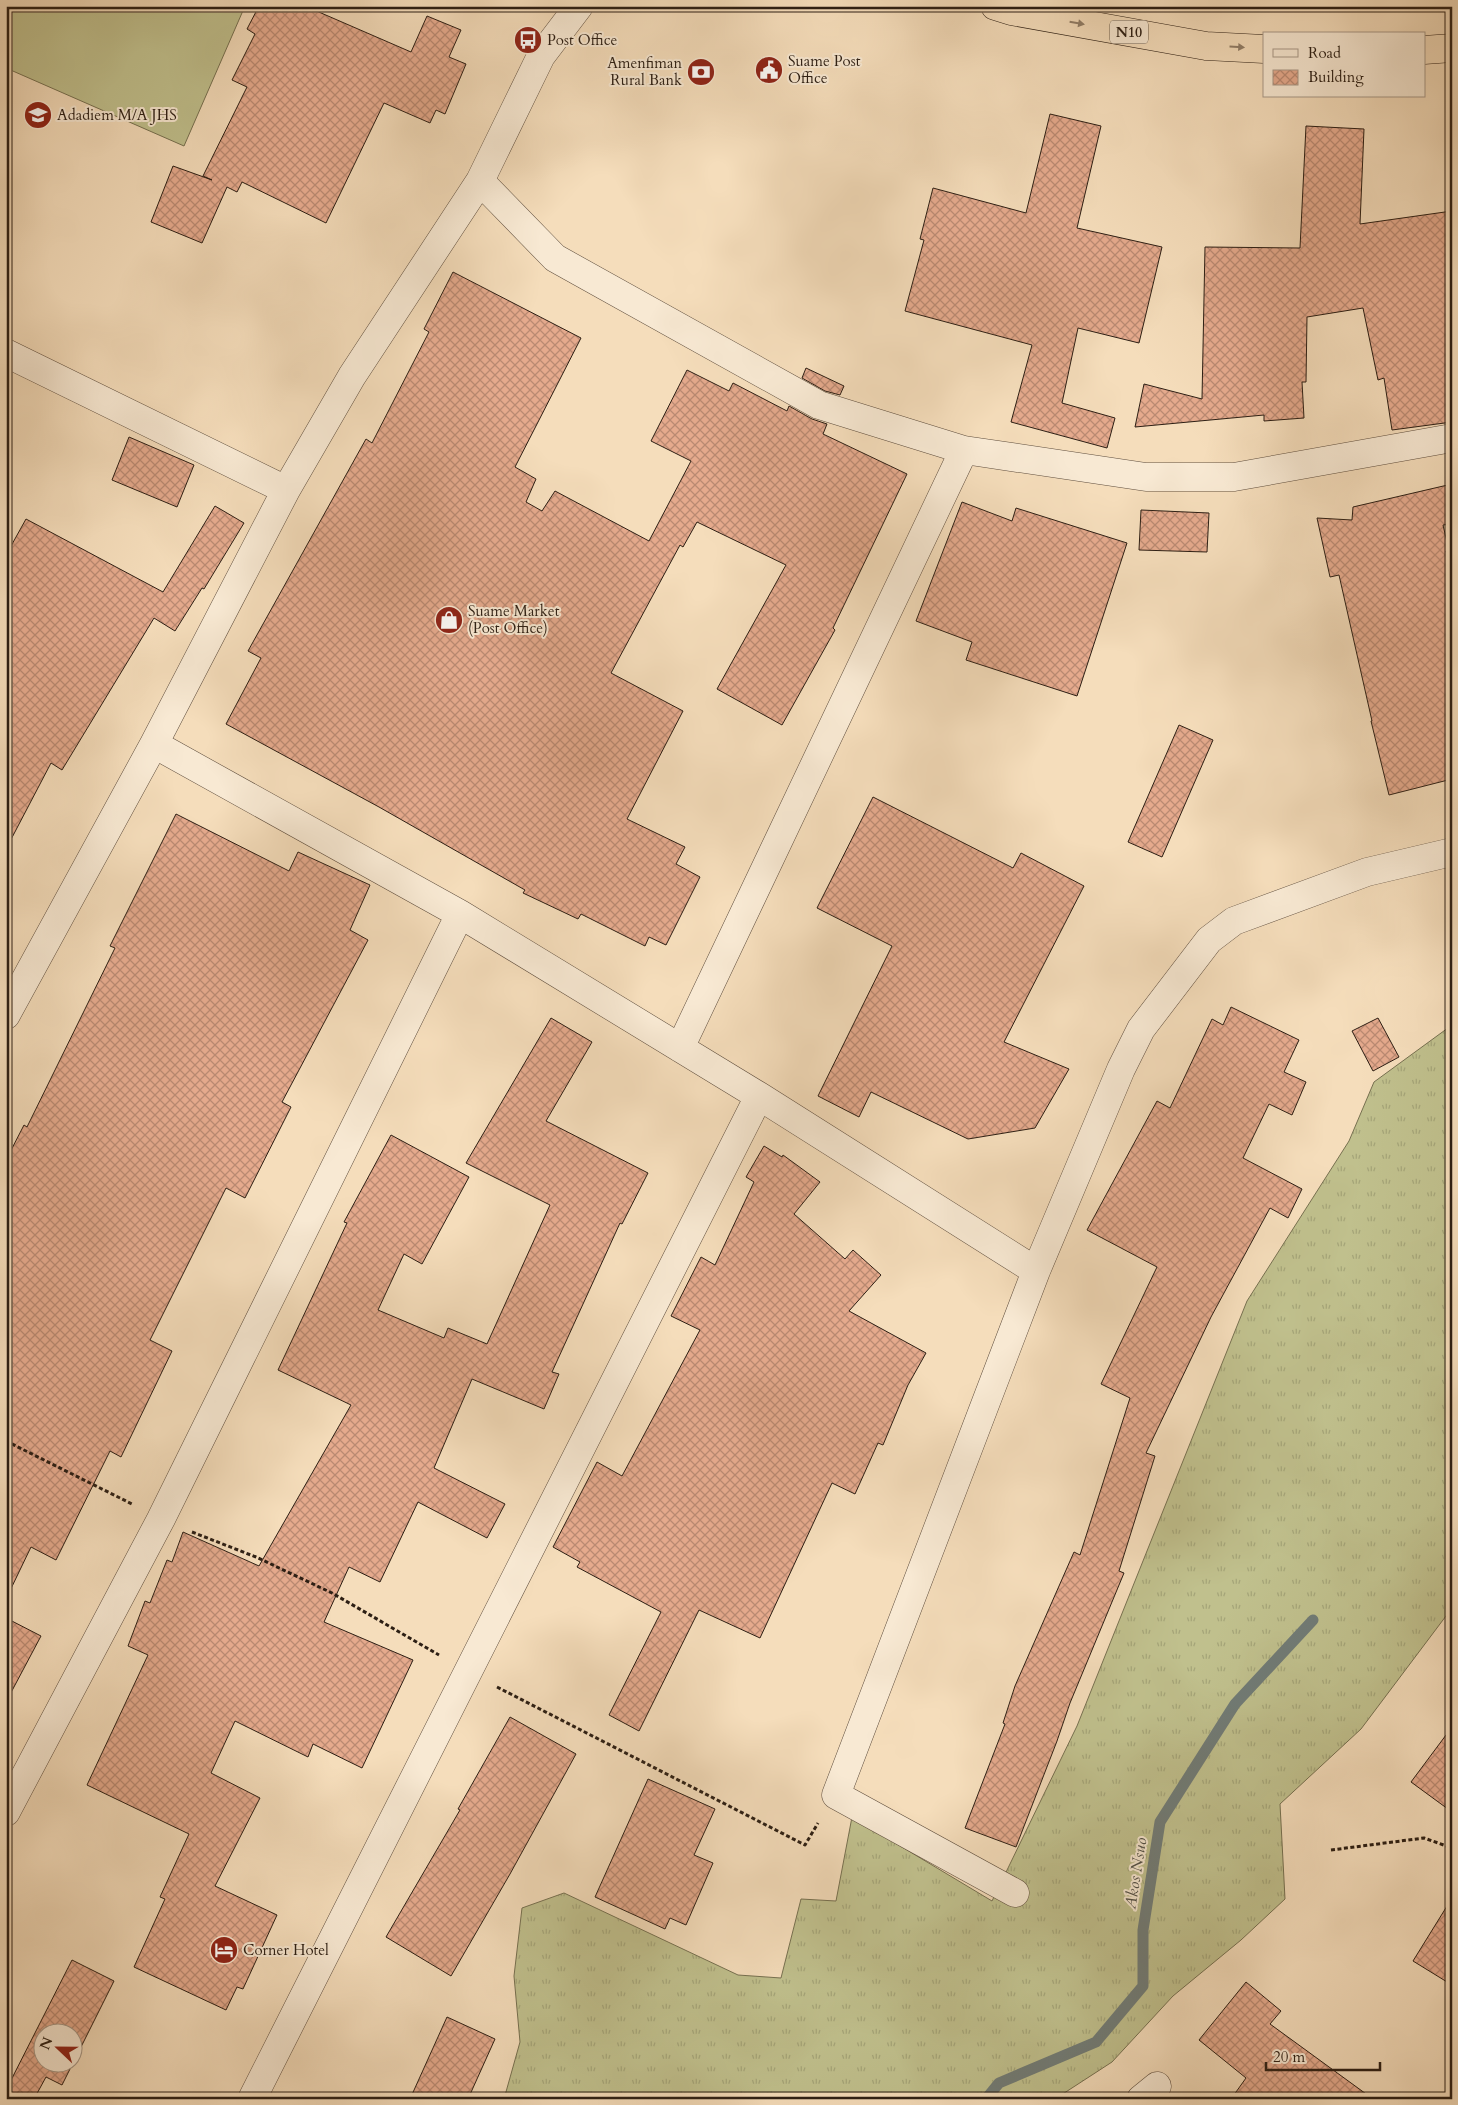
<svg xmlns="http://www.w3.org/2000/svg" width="1458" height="2105" viewBox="0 0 1458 2105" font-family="Cardo,serif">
  <defs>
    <pattern id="grass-tufts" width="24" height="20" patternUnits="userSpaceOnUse" patternTransform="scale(1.25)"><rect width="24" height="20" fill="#c0c08d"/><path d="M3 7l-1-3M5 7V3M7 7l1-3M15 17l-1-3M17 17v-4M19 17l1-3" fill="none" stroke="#a5a579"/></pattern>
    <pattern id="building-cross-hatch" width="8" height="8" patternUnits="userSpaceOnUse" patternTransform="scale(1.25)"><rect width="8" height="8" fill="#e5aa8d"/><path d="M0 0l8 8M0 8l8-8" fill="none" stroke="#ba8a72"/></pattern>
  </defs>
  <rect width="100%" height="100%" fill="#f5ddbb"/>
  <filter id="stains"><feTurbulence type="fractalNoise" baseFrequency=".004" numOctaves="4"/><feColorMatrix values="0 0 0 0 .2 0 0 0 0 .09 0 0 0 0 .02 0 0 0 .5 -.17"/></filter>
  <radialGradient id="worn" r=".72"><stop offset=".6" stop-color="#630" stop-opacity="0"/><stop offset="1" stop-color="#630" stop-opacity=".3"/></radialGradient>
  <path fill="url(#grass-tufts)" stroke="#767050" d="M 1452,1025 L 1452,1608 L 1361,1729 L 1280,1804 L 1285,1899 L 1241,1940 L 1173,1996 L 1112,2062 L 1055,2099 L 504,2099 L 520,2042 L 514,1976 L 522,1908 L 564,1893 L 738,1975 L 781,1978 L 801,1899 L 836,1901 L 852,1817 L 992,1901 L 1077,1726 L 1247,1301 L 1349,1141 L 1374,1082 Z"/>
  <path fill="#c0c08d" stroke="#767050" d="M 6,6 L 245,6 L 184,146 L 6,68 Z"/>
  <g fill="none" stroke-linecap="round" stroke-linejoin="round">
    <path stroke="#717c77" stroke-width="11" d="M 986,2099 L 999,2083 L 1096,2042 L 1143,1986 L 1143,1930 L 1160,1822 L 1235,1704 L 1313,1620"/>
  </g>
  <path fill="url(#building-cross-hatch)" stroke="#2d1f14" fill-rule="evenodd" d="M 259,6 L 305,6 L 411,52 L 427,16 L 461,30 L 449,57 L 466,64 L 445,114 L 436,110 L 430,123 L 384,103 L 326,223 L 242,182 L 237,192 L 227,187 L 202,243 L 151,222 L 173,166 L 212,180 L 203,176 L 247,87 L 232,80 L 255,34 L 247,29 Z
    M 1050,114 L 1101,126 L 1077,228 L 1162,247 L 1139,343 L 1078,328 L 1062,403 L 1115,418 L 1107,448 L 1011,422 L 1032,345 L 905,311 L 924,240 L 920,239 L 933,188 L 1026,213 Z
    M 1306,126 L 1364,129 L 1360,224 L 1452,211 L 1452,422 L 1392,430 L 1384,378 L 1378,380 L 1363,308 L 1307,317 L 1306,382 L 1302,382 L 1304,418 L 1264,421 L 1264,415 L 1135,427 L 1144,384 L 1202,399 L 1205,247 L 1300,248 Z
    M 453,272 L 581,338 L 515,467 L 536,479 L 526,502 L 542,511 L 555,491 L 649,541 L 691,461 L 651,441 L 687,370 L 729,391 L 733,383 L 787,411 L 789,406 L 812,419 L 827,424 L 823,434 L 907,474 L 833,628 L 835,630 L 782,725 L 717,689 L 786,565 L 697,522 L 683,547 L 680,545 L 611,673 L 683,711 L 627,819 L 685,847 L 676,864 L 700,877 L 666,945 L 649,937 L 645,946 L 581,914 L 578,919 L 523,893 L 525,890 L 379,807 L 226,724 L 261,658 L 248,651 L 366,439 L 372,443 L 429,332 L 424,329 Z
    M 806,368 L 844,386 L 840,395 L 825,391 L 802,378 Z
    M 129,437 L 194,465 L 177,507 L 112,480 Z
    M 1452,484 L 1452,524 L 1443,525 L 1449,551 L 1446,551 L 1452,580 L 1452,779 L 1389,795 L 1371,721 L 1372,721 L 1339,575 L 1330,577 L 1317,518 L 1352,520 L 1353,507 Z
    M 962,502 L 1012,521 L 1016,508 L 1127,543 L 1077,696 L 966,660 L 972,642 L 916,621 Z
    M 215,506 L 244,523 L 204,589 L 202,588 L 175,631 L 154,618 L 62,770 L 51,763 L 6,849 L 6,555 L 26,519 L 163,592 Z
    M 1141,510 L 1209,513 L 1207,552 L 1139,550 Z
    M 1179,725 L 1213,740 L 1162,857 L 1128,842 Z
    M 873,797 L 1013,868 L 1021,853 L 1084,886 L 1004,1042 L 1069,1069 L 1035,1128 L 968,1139 L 871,1092 L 859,1117 L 818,1096 L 892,946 L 817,908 Z
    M 176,814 L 289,871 L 298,852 L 370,885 L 350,930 L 368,940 L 282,1102 L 291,1107 L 245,1198 L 226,1188 L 150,1340 L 172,1351 L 121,1457 L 110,1451 L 56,1560 L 31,1547 L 6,1599 L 6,1160 L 24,1125 L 27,1127 L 115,948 L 110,946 Z
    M 1231,1007 L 1299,1040 L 1284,1072 L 1306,1082 L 1292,1115 L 1269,1104 L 1243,1158 L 1302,1189 L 1288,1218 L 1270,1208 L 1211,1317 L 1146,1453 L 1155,1456 L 1119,1571 L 1124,1573 L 1070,1703 L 1057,1741 L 1016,1847 L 965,1828 L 1005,1724 L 1003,1723 L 1015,1686 L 1074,1552 L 1080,1555 L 1130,1398 L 1101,1384 L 1157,1267 L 1087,1230 L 1157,1101 L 1170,1108 L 1212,1019 L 1223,1025 Z
    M 551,1018 L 592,1042 L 546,1121 L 648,1173 L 622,1224 L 620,1223 L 552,1372 L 559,1374 L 544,1409 L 472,1379 L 434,1468 L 505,1504 L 487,1538 L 418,1502 L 380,1582 L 349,1567 L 324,1622 L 413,1660 L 362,1768 L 313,1744 L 308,1757 L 235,1721 L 211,1773 L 260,1798 L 215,1886 L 277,1915 L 243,1989 L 237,1987 L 226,2010 L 134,1967 L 165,1899 L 160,1897 L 189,1834 L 87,1785 L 148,1655 L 128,1646 L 145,1601 L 150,1603 L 167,1560 L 172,1562 L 183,1532 L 259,1566 L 351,1405 L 278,1370 L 347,1223 L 344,1222 L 391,1135 L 469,1177 L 422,1264 L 404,1254 L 378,1310 L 444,1338 L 448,1328 L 487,1344 L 550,1205 L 466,1163 Z
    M 1378,1018 L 1399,1057 L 1373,1071 L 1352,1031 Z
    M 764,1146 L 782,1157 L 783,1155 L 820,1182 L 794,1214 L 845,1259 L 853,1250 L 881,1275 L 849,1311 L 926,1353 L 908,1385 L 883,1445 L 878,1443 L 855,1494 L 832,1483 L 760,1638 L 699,1610 L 639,1731 L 609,1715 L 661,1612 L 577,1567 L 580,1562 L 553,1547 L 597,1462 L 622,1476 L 700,1330 L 671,1316 L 701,1257 L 715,1265 L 754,1182 L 746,1177 Z
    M 6,1618 L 41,1636 L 6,1702 Z
    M 510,1717 L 576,1754 L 510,1874 L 451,1976 L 386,1937 L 460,1810 L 458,1809 Z
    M 1452,1727 L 1452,1812 L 1411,1782 Z
    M 648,1779 L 715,1809 L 694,1855 L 713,1863 L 686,1925 L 670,1918 L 665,1929 L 595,1897 Z
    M 1452,1898 L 1452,1985 L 1413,1961 Z
    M 72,1960 L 114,1981 L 62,2085 L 46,2077 L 34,2099 L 6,2099 L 6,2090 ZM 42,2032 L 72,2032 L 72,2062 L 42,2062 Z
    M 1246,1982 L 1281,2011 L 1270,2024 L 1373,2099 L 1231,2099 L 1246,2078 L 1199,2040 Z
    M 447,2017 L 495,2039 L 468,2099 L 410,2099 Z"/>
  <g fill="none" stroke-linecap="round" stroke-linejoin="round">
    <defs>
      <path id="minor" d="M 480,181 L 555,258 L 819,405 L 964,450 L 1146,477 L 1234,477 L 1452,438
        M 6,353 L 286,490
        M 154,744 L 460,914 L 759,1096 L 1036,1271
        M 6,1015 L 154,744 L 286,490 L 352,376 L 480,181 L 541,56 L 579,6
        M 680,1048 L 964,450
        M 6,1812 L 161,1519 L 460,914
        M 1015,1893 L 836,1795 L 1036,1271 L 1121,1069 L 1141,1029 L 1209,940 L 1234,921 L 1367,872 L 1452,852
        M 252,2099 L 759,1096
        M 1141,2099 L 1157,2086"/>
      <path id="highway" d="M 995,6 L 1011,11 L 1206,46 L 1264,49
        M 1424,50 L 1452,48"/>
    </defs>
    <use href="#minor" stroke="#5f4e3e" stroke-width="29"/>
    <use href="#highway" stroke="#2d1f14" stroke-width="29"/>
    <path stroke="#2d1f14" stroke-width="3" stroke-dasharray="4 2.5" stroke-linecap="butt" d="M 6,1441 L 132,1504
      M 192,1532 L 256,1557 L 332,1593 L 439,1655
      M 497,1687 L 805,1845 L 818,1823
      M 1331,1850 L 1424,1838 L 1452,1848"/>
    <use href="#minor" stroke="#f8e9d3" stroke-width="28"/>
    <use href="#highway" stroke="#f5ddbb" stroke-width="28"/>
  </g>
  <defs><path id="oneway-solid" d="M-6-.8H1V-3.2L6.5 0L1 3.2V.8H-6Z" transform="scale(1.25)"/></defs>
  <g fill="#917e68">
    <use href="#oneway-solid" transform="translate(1077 23) rotate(10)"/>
    <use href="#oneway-solid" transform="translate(1237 47) rotate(3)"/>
  </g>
  <defs>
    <symbol id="bus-disc" viewBox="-11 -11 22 22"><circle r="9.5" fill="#8f2418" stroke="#f8e9d3"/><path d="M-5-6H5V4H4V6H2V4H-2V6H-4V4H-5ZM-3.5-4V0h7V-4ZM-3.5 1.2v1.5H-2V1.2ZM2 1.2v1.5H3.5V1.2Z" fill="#fff"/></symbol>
    <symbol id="civic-disc" viewBox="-11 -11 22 22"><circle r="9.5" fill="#8f2418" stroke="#f8e9d3"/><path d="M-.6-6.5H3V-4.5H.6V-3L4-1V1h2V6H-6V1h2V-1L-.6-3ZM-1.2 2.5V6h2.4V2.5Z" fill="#fff"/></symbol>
    <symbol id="bank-disc" viewBox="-11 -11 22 22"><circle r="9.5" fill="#8f2418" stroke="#f8e9d3"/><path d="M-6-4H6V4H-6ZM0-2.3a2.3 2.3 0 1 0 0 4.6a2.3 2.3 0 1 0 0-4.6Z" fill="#fff"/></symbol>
    <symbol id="school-disc" viewBox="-11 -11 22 22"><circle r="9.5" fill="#8f2418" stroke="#f8e9d3"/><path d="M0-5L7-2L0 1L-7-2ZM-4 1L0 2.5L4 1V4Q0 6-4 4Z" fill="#fff"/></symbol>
    <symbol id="shop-disc" viewBox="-11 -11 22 22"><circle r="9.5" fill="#8f2418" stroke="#f8e9d3"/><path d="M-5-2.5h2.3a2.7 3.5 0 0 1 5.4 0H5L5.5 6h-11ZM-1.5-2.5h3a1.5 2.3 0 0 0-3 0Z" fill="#fff"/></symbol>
    <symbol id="hotel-disc" viewBox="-11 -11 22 22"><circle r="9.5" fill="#8f2418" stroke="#f8e9d3"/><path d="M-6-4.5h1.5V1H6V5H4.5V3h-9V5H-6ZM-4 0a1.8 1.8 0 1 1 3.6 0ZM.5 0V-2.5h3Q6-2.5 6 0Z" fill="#fff"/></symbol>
  </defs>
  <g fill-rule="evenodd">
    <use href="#bus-disc" x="512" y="24" width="32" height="32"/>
    <use href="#civic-disc" x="753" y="54" width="32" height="32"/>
    <use href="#bank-disc" x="685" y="56" width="32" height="32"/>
    <use href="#school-disc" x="22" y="99" width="32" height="32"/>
    <use href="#shop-disc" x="433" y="604" width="32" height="32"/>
    <use href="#hotel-disc" x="208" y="1934" width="32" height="32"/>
  </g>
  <g text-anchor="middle" stroke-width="4" stroke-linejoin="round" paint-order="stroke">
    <rect fill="#f8e9d3" stroke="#6a5c4d" stroke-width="1" x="1110" y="20.5" width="38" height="23" rx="4"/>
    <g font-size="14" font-weight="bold" fill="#2d1f14">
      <text x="1129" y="37">N10</text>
    </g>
    <g font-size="15" fill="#2d1f14" stroke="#f8e9d3" text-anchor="start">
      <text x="547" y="45">Post Office</text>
      <text x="788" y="66">Suame Post<tspan x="788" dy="17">Office</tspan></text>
      <text x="682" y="68" text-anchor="end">Amenfiman<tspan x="682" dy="17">Rural Bank</tspan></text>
      <text x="57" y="120">Adadiem M/A JHS</text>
      <text x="468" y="616">Suame Market<tspan x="468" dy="17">(Post Office)</tspan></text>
      <text x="243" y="1955">Corner Hotel</text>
    </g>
    <g font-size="16" font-style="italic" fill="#4f4e46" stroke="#f8e9d3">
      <text transform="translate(1135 1873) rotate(-81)" y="6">Akos Nsuo</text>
    </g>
  </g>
  <rect width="1458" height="2105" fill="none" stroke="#f5ddbb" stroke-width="25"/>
  <rect x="8" y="8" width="1443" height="2090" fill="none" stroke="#2d1f14" stroke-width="2.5"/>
  <rect x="12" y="12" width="1433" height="2080" fill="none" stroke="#2d1f14"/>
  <rect x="1263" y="32" width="162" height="65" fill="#f8e9d3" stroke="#a79887"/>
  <rect x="1273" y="49" width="25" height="8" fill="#f8e9d3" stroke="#a79887"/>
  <text x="1308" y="58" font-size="15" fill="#2d1f14">Road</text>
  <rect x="1273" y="70" width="25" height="15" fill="url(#building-cross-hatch)" stroke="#a79887"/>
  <text x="1308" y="82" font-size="15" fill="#2d1f14">Building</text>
  <g transform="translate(58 2048) rotate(292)"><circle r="24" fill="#f8e9d3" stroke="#a79887"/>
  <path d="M0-4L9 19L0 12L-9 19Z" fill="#8f2418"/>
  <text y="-8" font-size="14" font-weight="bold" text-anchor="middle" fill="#2d1f14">N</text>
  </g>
  <path d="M1266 2062v8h114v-8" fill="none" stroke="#2d1f14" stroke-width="2.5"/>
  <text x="1273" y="2062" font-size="15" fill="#2d1f14" stroke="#f8e9d3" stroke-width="4" paint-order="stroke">20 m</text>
  <rect width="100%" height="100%" filter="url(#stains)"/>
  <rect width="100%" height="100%" fill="url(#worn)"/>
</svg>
